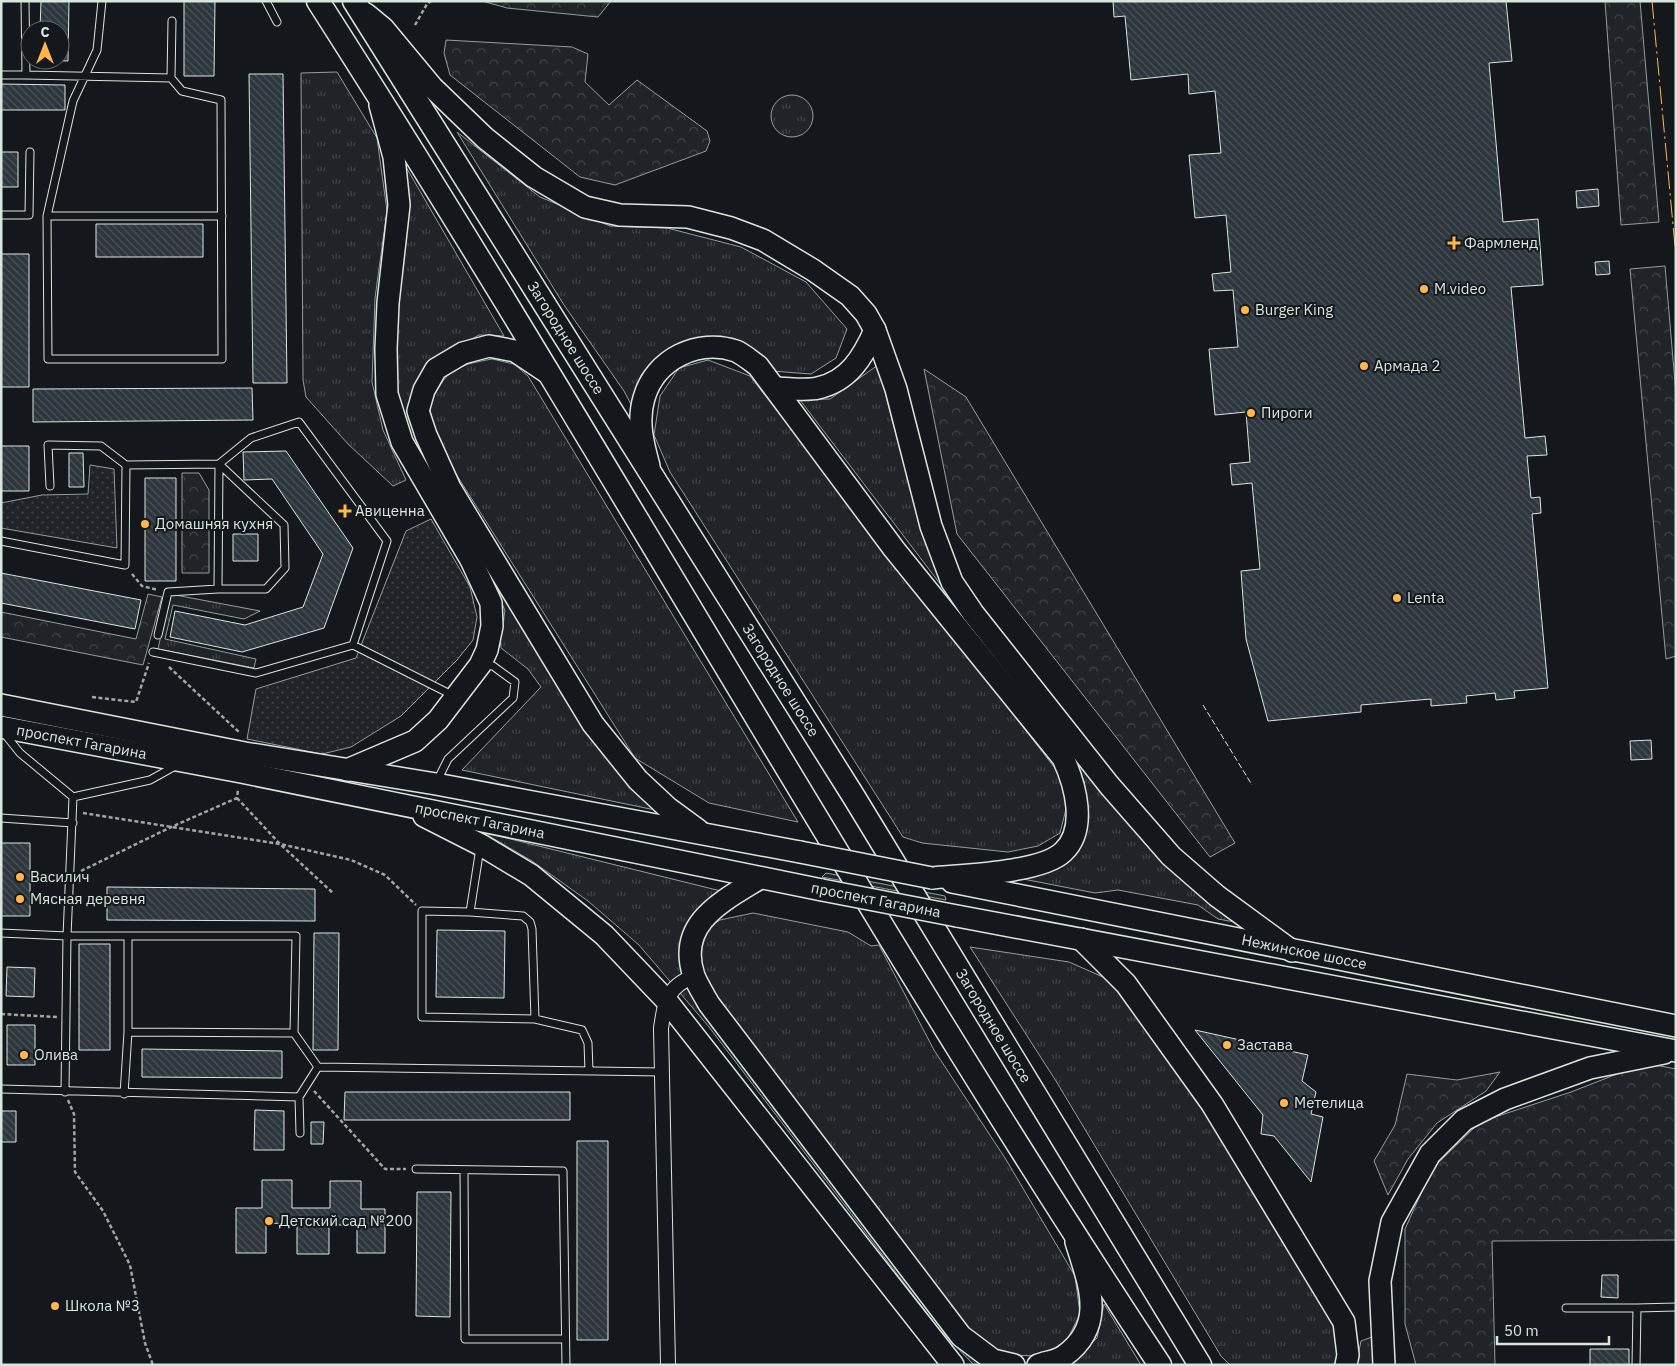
<svg xmlns="http://www.w3.org/2000/svg" width="1677" height="1366" viewBox="0 0 1677 1366" font-family="'IBM Plex Sans',sans-serif">
  <defs>
    <pattern id="grass-tufts" width="24" height="20" patternUnits="userSpaceOnUse" patternTransform="scale(1.25)"><rect width="24" height="20" fill="#202428"/><path d="M3 7l-1-3M5 7V3M7 7l1-3M15 17l-1-3M17 17v-4M19 17l1-3" fill="none" stroke="#404447"/></pattern>
    <pattern id="forest-crowns" width="20" height="18" patternUnits="userSpaceOnUse" patternTransform="scale(1.25)"><rect width="20" height="18" fill="#202428"/><path d="M2 6a3 3 0 1 1 6 0M12 15a3 3 0 1 1 6 0" fill="none" stroke="#404447"/></pattern>
    <pattern id="park-dots" width="8" height="8" patternUnits="userSpaceOnUse" patternTransform="scale(1.25)"><rect width="8" height="8" fill="#202428"/><path d="M2 2h.1M6 6h.1" fill="none" stroke="#404447" stroke-width="1.8" stroke-linecap="round"/></pattern>
    <pattern id="building-back-hatch" width="6" height="6" patternUnits="userSpaceOnUse" patternTransform="scale(1.25)"><rect width="6" height="6" fill="#2c363c"/><path d="M-1 5l2 2M0 0l6 6M5-1l2 2" fill="none" stroke="#4a5358"/></pattern>
  </defs>
  <rect width="100%" height="100%" fill="#14181c"/>
  <path fill="url(#grass-tufts)" stroke="#939e99" d="M 337,72 L 377,138 L 387,211 L 375,298 L 372,382 L 383,430 L 406,480 L 393,486 L 348,444 L 306,397 L 303,380 L 301,73 Z
    M771 116a21 21 0 1 1 42 0a21 21 0 1 1-42 0Z
    M 457,132 L 540,197 L 610,226 L 667,228 L 741,247 L 806,282 L 847,329 L 836,358 L 811,374 L 772,371 L 743,343 L 721,336 L 685,342 L 662,353 L 641,375 L 633,408 L 624,391 L 564,305 Z
    M 406,167 L 504,336 L 479,335 L 431,361 L 410,412 L 655,810 L 462,770 L 541,687 L 528,669 L 501,648 L 500,638 L 505,611 L 493,580 L 420,465 L 401,423 L 393,379 Z
    M 492,359 L 514,364 L 528,376 L 798,822 L 709,803 L 635,758 L 439,447 L 429,406 C 446,370 453,366 492,359 Z
    M 708,360 L 750,376 L 1058,772 L 1067,805 L 1060,833 L 1038,846 L 1008,852 L 922,843 L 903,837 L 670,472 L 654,435 L 660,396 L 679,368 Z
    M 878,365 L 897,438 L 938,570 L 952,595 L 1122,817 L 1171,869 L 1240,923 L 1218,919 L 1198,905 L 1118,890 L 1095,893 L 1018,878 L 1080,841 L 1089,818 L 1084,781 L 1066,749 L 800,400 L 830,399 Z
    M 170,594 L 260,611 L 244,619 L 173,605 L 165,639 L 256,659 L 254,668 L 158,649 Z
    M 482,832 L 725,892 C 688,909 680,927 684,967 L 987,1365 L 974,1365 L 939,1329 L 709,1027 L 639,945 L 588,901 L 532,861 Z
    M 826,873 L 945,896 L 946,900 L 822,877 Z
    M 753,913 L 848,932 L 871,946 L 879,945 L 934,1050 L 1005,1158 L 1075,1276 L 1080,1314 L 1067,1340 L 1042,1356 L 1001,1355 L 972,1335 L 709,987 L 698,957 L 704,930 L 720,920 Z
    M 970,947 L 1069,962 L 1112,981 L 1165,1049 L 1241,1164 L 1338,1328 L 1338,1358 L 1333,1365 L 1230,1365 L 1221,1356 L 1056,1081 Z
    M 1104,1304 L 1141,1365 L 1068,1365 L 1097,1338 Z
    M 1372,1337 L 1376,1365 L 1356,1365 L 1361,1341 Z"/>
  <path fill="url(#forest-crowns)" stroke="#939e99" d="M 482,1 L 611,1 L 598,17 L 507,8 Z
    M 1605,1 L 1640,1 L 1659,222 L 1621,225 Z
    M 446,40 L 572,47 L 588,54 L 585,82 L 609,105 L 637,80 L 707,131 L 710,141 L 706,151 L 615,185 L 580,177 L 450,75 L 444,53 Z
    M 1665,266 L 1676,394 L 1676,656 L 1666,659 L 1630,269 Z
    M 924,369 L 966,397 L 1235,843 L 1210,857 L 957,534 Z
    M 182,473 L 199,473 L 209,490 L 209,573 L 182,573 Z
    M 148,594 L 162,597 L 143,665 L 1,637 L 1,612 L 136,639 Z
    M 1645,1063 L 1676,1069 L 1676,1240 L 1492,1241 L 1495,1365 L 1416,1365 L 1405,1324 L 1405,1229 L 1432,1169 L 1480,1122 L 1571,1092 Z
    M 1500,1072 L 1486,1091 L 1437,1123 L 1408,1159 L 1388,1195 L 1374,1161 L 1395,1125 L 1407,1074 L 1457,1080 Z"/>
  <path fill="url(#park-dots)" stroke="#939e99" d="M 90,465 L 114,469 L 117,548 L 1,528 L 1,503 L 42,495 L 88,494 Z
    M 431,519 L 470,587 L 477,617 L 473,640 L 457,660 L 401,716 L 351,747 L 322,754 L 247,739 L 256,689 L 356,658 L 406,531 Z"/>
  <path fill="url(#building-back-hatch)" stroke="#d8e6dc" d="M 41,1 L 69,1 L 68,61 L 40,60 L 60,60 L 60,30 L 40,30 Z
    M 184,1 L 215,1 L 214,76 L 184,76 Z
    M 1113,1 L 1506,1 L 1512,61 L 1489,63 L 1503,222 L 1538,219 L 1543,285 L 1511,287 L 1525,438 L 1545,436 L 1547,455 L 1527,456 L 1531,498 L 1540,497 L 1541,513 L 1532,514 L 1548,688 L 1514,691 L 1515,698 L 1496,700 L 1495,693 L 1466,696 L 1467,703 L 1431,706 L 1431,699 L 1361,705 L 1361,712 L 1268,721 L 1246,639 L 1241,571 L 1260,569 L 1252,483 L 1232,485 L 1230,464 L 1250,462 L 1246,412 L 1215,415 L 1209,349 L 1238,347 L 1233,290 L 1214,291 L 1212,274 L 1231,272 L 1226,215 L 1195,218 L 1189,155 L 1221,153 L 1215,91 L 1189,94 L 1188,74 L 1131,80 L 1125,16 L 1114,17 Z
    M 249,74 L 283,74 L 287,383 L 253,383 Z
    M 1,84 L 65,85 L 65,110 L 1,110 Z
    M 1,152 L 18,152 L 18,187 L 1,187 Z
    M 1598,189 L 1599,206 L 1577,208 L 1576,191 Z
    M 96,224 L 203,224 L 203,257 L 96,257 Z
    M 1,254 L 29,254 L 29,387 L 1,387 Z
    M 1609,261 L 1610,274 L 1596,275 L 1595,262 Z
    M 252,388 L 253,420 L 33,422 L 33,389 Z
    M 1,446 L 29,446 L 29,491 L 1,491 Z
    M 286,451 L 353,548 L 324,628 L 242,652 L 170,637 L 175,611 L 245,625 L 303,607 L 323,554 L 272,479 L 244,480 L 243,452 Z
    M 69,453 L 83,453 L 84,487 L 69,487 Z
    M 145,478 L 176,478 L 176,581 L 145,581 Z
    M 233,534 L 258,534 L 258,561 L 233,561 Z
    M 1,573 L 141,600 L 135,629 L 1,603 Z
    M 1651,740 L 1652,759 L 1631,760 L 1630,741 Z
    M 1,843 L 30,843 L 30,916 L 1,916 Z
    M 107,887 L 315,889 L 315,921 L 107,920 Z
    M 437,930 L 505,931 L 504,998 L 436,997 Z
    M 314,933 L 339,933 L 338,1050 L 313,1050 Z
    M 79,944 L 110,944 L 110,1050 L 79,1050 Z
    M 7,967 L 35,968 L 34,997 L 6,996 Z
    M 7,1025 L 35,1025 L 35,1065 L 7,1065 Z
    M 1195,1030 L 1308,1055 L 1302,1081 L 1316,1092 L 1311,1114 L 1323,1117 L 1311,1182 L 1274,1136 L 1261,1134 L 1263,1115 Z
    M 142,1049 L 282,1051 L 282,1078 L 142,1077 Z
    M 345,1092 L 570,1092 L 570,1120 L 344,1120 Z
    M 255,1110 L 284,1111 L 284,1150 L 254,1150 Z
    M 1,1111 L 16,1111 L 16,1142 L 1,1142 Z
    M 311,1122 L 324,1122 L 323,1144 L 311,1144 Z
    M 577,1141 L 608,1141 L 608,1340 L 577,1340 Z
    M 262,1180 L 292,1180 L 292,1208 L 330,1208 L 330,1181 L 361,1181 L 361,1209 L 385,1209 L 385,1253 L 357,1253 L 357,1225 L 329,1225 L 329,1254 L 297,1254 L 297,1224 L 266,1223 L 266,1253 L 236,1253 L 236,1208 L 262,1208 Z
    M 417,1192 L 451,1192 L 450,1317 L 416,1316 Z
    M 1602,1275 L 1618,1275 L 1618,1298 L 1601,1297 Z
    M 1590,1349 L 1629,1349 L 1629,1365 L 1590,1365 Z"/>
  <g fill="none" stroke-linecap="round" stroke-linejoin="round">
    <defs>
      <path id="service" d="M 102,1 L 97,50 L 73,101 L 47,216 L 48,359 L 222,359 L 221,100 L 182,91 L 171,78
        M 266,1 L 277,22
        M 1,75 L 26,75 L 25,1
        M 26,75 L 171,78 L 172,21
        M 1,215 L 29,215 L 30,152
        M 47,216 L 222,216
        M 50,486 L 48,445 L 101,446 L 126,465
        M 1,541 L 125,565 L 126,465 L 219,464 L 251,438 L 299,422 L 387,541 L 353,645 L 452,695
        M 218,589 L 266,589 L 285,568 L 284,525 L 219,464
        M 158,635 L 168,592 L 218,589 L 219,464
        M 153,652 L 256,673 L 353,645
        M 4,733 L 20,753 L 73,797
        M 437,781 L 448,759 L 513,698 L 515,682 L 493,666 L 483,665
        M 73,797 L 150,780 L 177,765
        M 1,818 L 73,823
        M 480,848 L 470,912 L 523,916 L 530,922 L 532,929 L 535,1019 L 582,1030 L 588,1043 L 589,1071
        M 470,912 L 422,911 L 422,1017 L 535,1019
        M 1,933 L 67,936 L 296,936 L 294,1033
        M 128,1032 L 294,1033 L 318,1067 L 662,1072
        M 1,1089 L 299,1097 L 318,1067
        M 65,1092 L 67,936 L 73,797
        M 124,1094 L 128,1032 L 128,936
        M 299,1097 L 300,1133
        M 416,1169 L 563,1171 L 566,1365
        M 464,1170 L 465,1339 L 565,1339
        M 1566,1308 L 1637,1308
        M 1636,1365 L 1637,1308 L 1676,1307"/>
      <path id="minor" d="M 668,1365 L 661,1028 C 665,1001 667,987 694,976"/>
      <g id="primary">
        <path d="M 366,14 L 383,28 L 432,87 L 485,138 L 534,177 L 585,207 L 620,215 L 688,217 L 731,228 L 763,240 L 813,270 L 850,296 L 866,314 L 875,330 L 896,389 L 931,526 L 952,582 L 973,613 L 1109,785 L 1171,856 L 1217,896 L 1292,951"/>
        <path d="M 548,373 L 515,351 L 489,346 L 463,353 L 436,369 L 424,390 L 418,411 L 426,435 L 450,488 L 593,724 L 638,780 L 668,808 L 698,830"/>
        <path d="M 775,388 C 789,388 805,391 818,388 C 849,381 863,357 875,330"/>
        <path d="M 649,466 C 643,444 637,421 644,398 C 655,359 698,338 736,351 C 743,354 751,361 758,366 L 894,549 L 1063,758 C 1075,784 1088,829 1063,852 C 1041,873 963,875 932,878"/>
        <path d="M 1,705 L 245,753 L 436,784 L 800,852"/>
        <path id="s1" d="M 1,727 L 241,772 L 822,890"/>
        <path d="M 347,770 L 415,741 L 438,720 L 480,665 L 487,650 L 492,626 L 491,603 L 471,560 L 402,442 L 387,394 L 386,349 L 388,303 L 399,205 L 394,157 L 380,105"/>
        <path d="M 424,816 L 481,845 L 531,875 L 604,935 L 666,1000 L 953,1365"/>
        <path d="M 760,878 C 723,901 676,923 694,976 C 698,986 704,995 709,1004 L 961,1336 L 993,1360 L 1014,1365"/>
        <path id="s2" d="M 952,882 L 1676,1026"/>
        <path d="M 957,916 L 1676,1051"/>
        <path d="M 1081,939 L 1126,984 L 1212,1104 L 1344,1322 L 1348,1355 L 1346,1365"/>
        <path d="M 1038,1365 C 1046,1362 1057,1361 1064,1356 C 1107,1325 1089,1284 1076,1242"/>
        <path d="M 1384,1365 L 1380,1281 L 1392,1222 L 1430,1154 L 1464,1120 L 1505,1099 L 1590,1068 L 1664,1053"/>
      </g>
      <g id="trunk">
        <path d="M 318,1 C 606,451 865,919 1160,1365"/>
        <path id="s3" d="M 354,1 L 854,797 L 1200,1365"/>
      </g>
    </defs>
    <use href="#service" stroke="#d8e6dc" stroke-width="9"/>
    <use href="#minor" stroke="#d8e6dc" stroke-width="16"/>
    <use href="#primary" stroke="#d8e6dc" stroke-width="24"/>
    <use href="#trunk" stroke="#d8e6dc" stroke-width="25"/>
    <path stroke="#9da8a2" stroke-width="2.5" stroke-dasharray="4 2.5" stroke-linecap="butt" d="M 415,25 L 427,4 L 431,1
      M 132,574 L 142,586 L 158,590
      M 169,667 L 240,733
      M 92,697 L 136,702 L 149,663
      M 237,798 L 280,844 L 334,894
      M 83,813 L 280,844 L 351,860 L 385,875 L 416,905
      M 81,871 L 169,828 L 237,798 L 238,790
      M 1,1014 L 57,1017
      M 314,1091 L 385,1169 L 406,1169
      M 68,1100 L 74,1114 L 75,1172 L 103,1211 L 130,1265 L 145,1343 L 153,1365"/>
    <use href="#service" stroke="#14181c" stroke-width="7"/>
    <use href="#minor" stroke="#14181c" stroke-width="14"/>
    <use href="#primary" stroke="#14181c" stroke-width="21"/>
    <use href="#trunk" stroke="#14181c" stroke-width="22"/>
    <defs>
      <path id="primary-bridge" d="M 800,852 L 932,878
        M 822,890 L 957,916"/>
    </defs>
    <use href="#primary-bridge" stroke="#d8e6dc" stroke-width="24" stroke-linecap="butt"/>
    <use href="#primary-bridge" stroke="#14181c" stroke-width="21"/>
    <path stroke="#d8e6dc" stroke-width="1" stroke-dasharray="6 2.5" stroke-linecap="butt" d="M 1203,705 L 1252,785"/>
    <path stroke="#ffb74d" stroke-width="1" stroke-dasharray="18 4 2.5 4" stroke-linecap="butt" d="M 1652,1 L 1676,257"/>
  </g>
  <g fill="#ffb74d" stroke="#14181c" stroke-width="2">
    <path d="M1451.5 235.5h5v5h5v5h-5v5h-5v-5h-5v-5h5z"/>
    <circle cx="1424" cy="289" r="5"/>
    <circle cx="1245" cy="310" r="5"/>
    <circle cx="1364" cy="366" r="5"/>
    <circle cx="1251" cy="413" r="5"/>
    <path d="M342.5 503.5h5v5h5v5h-5v5h-5v-5h-5v-5h5z"/>
    <circle cx="145" cy="524" r="5"/>
    <circle cx="1397" cy="598" r="5"/>
    <circle cx="20" cy="877" r="5"/>
    <circle cx="20" cy="899" r="5"/>
    <circle cx="1227" cy="1045" r="5"/>
    <circle cx="24" cy="1055" r="5"/>
    <circle cx="1284" cy="1103" r="5"/>
    <circle cx="269" cy="1221" r="5"/>
    <circle cx="55" cy="1306" r="5"/>
  </g>
  <g text-anchor="middle" stroke-width="4" stroke-linejoin="round" paint-order="stroke">
    <g font-size="15" fill="#d8e6dc" stroke="#14181c" text-anchor="start">
      <text x="1464" y="248">Фармленд</text>
      <text x="1434" y="294">M.video</text>
      <text x="1255" y="315">Burger King</text>
      <text x="1374" y="371">Армада 2</text>
      <text x="1261" y="418">Пироги</text>
      <text x="355" y="516">Авиценна</text>
      <text x="155" y="529">Домашняя кухня</text>
      <text x="1407" y="603">Lenta</text>
      <text x="30" y="882">Василич</text>
      <text x="30" y="904">Мясная деревня</text>
      <text x="1237" y="1050">Застава</text>
      <text x="34" y="1060">Олива</text>
      <text x="1294" y="1108">Метелица</text>
      <text x="279" y="1226">Детский сад №200</text>
      <text x="65" y="1311">Школа №3</text>
    </g>
    <g font-size="15" fill="#d8e6dc" stroke="#14181c">
      <text dy="5" stroke="none"><textPath href="#s3" startOffset="398">Загородное шоссе</textPath></text>
      <text dy="5" stroke="none"><textPath href="#s3" startOffset="802">Загородное шоссе</textPath></text>
      <text dy="5" stroke="none"><textPath href="#s1" startOffset="82">проспект Гагарина</textPath></text>
      <text dy="5" stroke="none"><textPath href="#s1" startOffset="488">проспект Гагарина</textPath></text>
      <text transform="translate(876 900) rotate(11)" y="5">проспект Гагарина</text>
      <text dy="5" stroke="none"><textPath href="#s2" startOffset="359">Нежинское шоссе</textPath></text>
      <text dy="5" stroke="none"><textPath href="#s3" startOffset="1208">Загородное шоссе</textPath></text>
    </g>
  </g>
  <rect width="1677" height="1366" fill="none" stroke="#d8e6dc" stroke-width="5"/>
  <g transform="translate(45 45)"><circle r="24" fill="#14181c" stroke="#626a69"/>
  <path d="M0-4L9 19L0 12L-9 19Z" fill="#ffb74d"/>
  <text y="-8" font-size="14" font-weight="bold" text-anchor="middle" fill="#d8e6dc">С</text>
  </g>
  <path d="M1497 1336v8h112v-8" fill="none" stroke="#d8e6dc" stroke-width="2.5"/>
  <text x="1504" y="1336" font-size="15" fill="#d8e6dc" stroke="#14181c" stroke-width="4" paint-order="stroke">50 m</text>
</svg>
